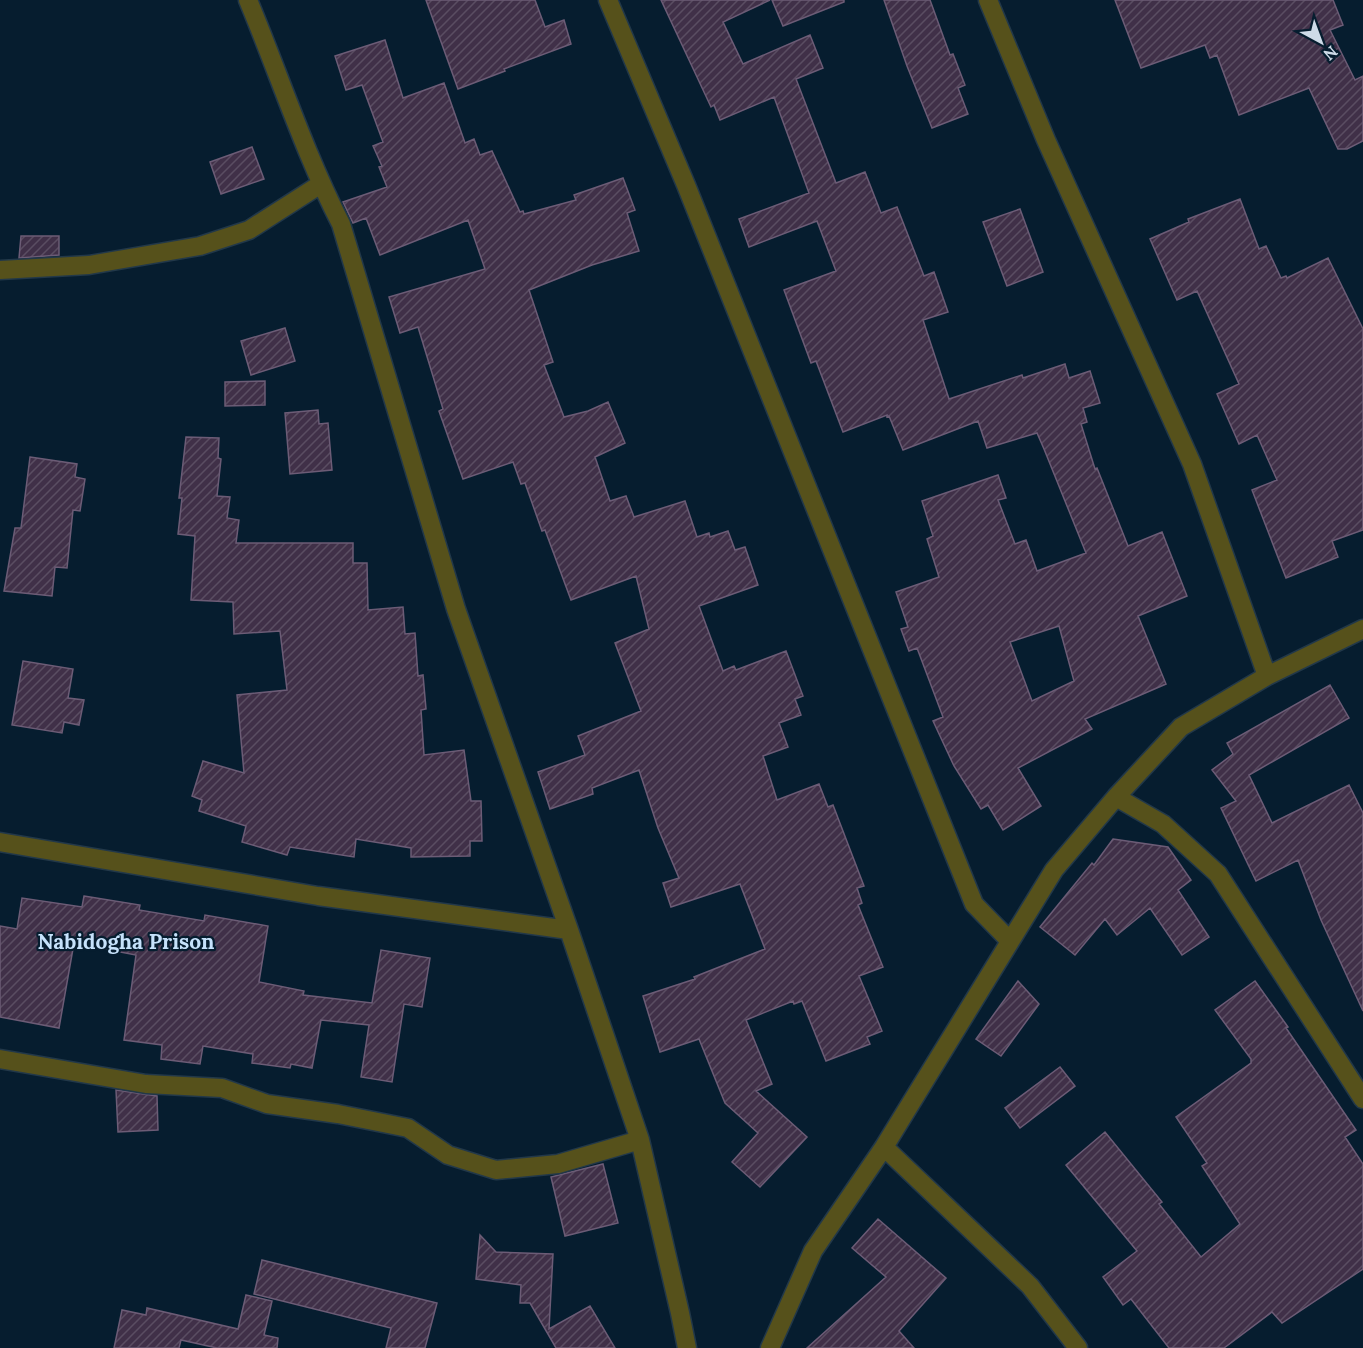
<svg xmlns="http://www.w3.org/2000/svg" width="1363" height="1348" viewBox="0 0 1363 1348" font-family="Lora,serif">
  <defs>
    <pattern id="building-hatch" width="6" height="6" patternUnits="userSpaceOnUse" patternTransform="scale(1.5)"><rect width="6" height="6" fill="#403048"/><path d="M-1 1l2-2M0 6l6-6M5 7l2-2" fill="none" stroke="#5a4d62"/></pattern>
  </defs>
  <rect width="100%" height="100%" fill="#061d2f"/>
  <path fill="url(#building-hatch)" stroke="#6c5c76" stroke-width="1.5" fill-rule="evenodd" d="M 426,0 L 535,0 L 545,27 L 564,20 L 571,44 L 504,69 L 505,71 L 458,89 Z
    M 661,0 L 770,0 L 723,22 L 743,64 L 810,35 L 823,68 L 796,79 L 836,183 L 865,172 L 881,213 L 897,207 L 924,276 L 934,272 L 948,312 L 923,320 L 949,399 L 1022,375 L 1023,378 L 1065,364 L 1069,378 L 1090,371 L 1100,403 L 1083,408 L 1087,422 L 1081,424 L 1095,469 L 1097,468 L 1128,546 L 1162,532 L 1187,596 L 1138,616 L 1166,684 L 1085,719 L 1092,729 L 1018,768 L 1041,806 L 1003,830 L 988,805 L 981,809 L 954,766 L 933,721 L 943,717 L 917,648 L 909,651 L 901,629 L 908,627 L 896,592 L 939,577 L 927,539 L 933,536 L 922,501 L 998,475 L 1006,498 L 998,500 L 1015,544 L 1026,540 L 1037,571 L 1086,553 L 1044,449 L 1037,433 L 987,448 L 978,421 L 903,450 L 889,416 L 887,417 L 887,415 L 843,432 L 816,361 L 811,363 L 784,290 L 836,271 L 817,221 L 749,247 L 739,219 L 809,193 L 774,97 L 720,120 L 714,105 L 711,107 ZM 1059,626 L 1074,681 L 1032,701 L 1010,642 Z
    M 772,0 L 844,0 L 844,2 L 783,26 Z
    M 884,0 L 930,0 L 950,55 L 953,54 L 965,85 L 958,88 L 968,114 L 932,128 L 907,66 Z
    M 1115,0 L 1333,0 L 1343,25 L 1330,30 L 1355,80 L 1363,76 L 1363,141 L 1347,149 L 1338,149 L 1309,88 L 1239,115 L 1217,55 L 1210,58 L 1205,45 L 1141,68 Z
    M 385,40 L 403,98 L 444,83 L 465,143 L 474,139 L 480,155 L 492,151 L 520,212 L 523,211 L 524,214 L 576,200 L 574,195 L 623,178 L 635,210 L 627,213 L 639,251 L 592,265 L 529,290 L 553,362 L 544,365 L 564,417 L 588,411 L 608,402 L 625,443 L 595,457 L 610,501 L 626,496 L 634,517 L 685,501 L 697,537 L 709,533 L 710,537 L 728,531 L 735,550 L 745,547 L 758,585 L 699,606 L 723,671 L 734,666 L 736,670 L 786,651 L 803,696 L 795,699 L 801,715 L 779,723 L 788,747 L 763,756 L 777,800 L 819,784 L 828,807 L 833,805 L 864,886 L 857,888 L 862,903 L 858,905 L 883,967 L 859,976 L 882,1031 L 867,1037 L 870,1044 L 826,1061 L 802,1001 L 794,1004 L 793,1001 L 746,1020 L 772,1084 L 756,1091 L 807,1137 L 760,1187 L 732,1162 L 758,1133 L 725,1103 L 699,1039 L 660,1052 L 643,996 L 695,979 L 694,977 L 765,949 L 740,884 L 671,907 L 663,883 L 679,878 L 658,828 L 639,770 L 592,788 L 593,794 L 550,809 L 538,772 L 585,755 L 578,736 L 641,711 L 615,643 L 649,629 L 636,576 L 571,600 L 545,530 L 542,531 L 525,483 L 521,484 L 513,462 L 463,479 L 439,411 L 443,409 L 418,327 L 400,333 L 389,297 L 485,269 L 468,220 L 380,255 L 366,218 L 353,223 L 343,202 L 387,187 L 379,167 L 382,166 L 373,146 L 383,142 L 362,85 L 346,90 L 335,56 Z
    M 252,147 L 264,179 L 221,194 L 210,162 Z
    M 1240,199 L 1259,249 L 1266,246 L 1281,278 L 1286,276 L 1287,278 L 1328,258 L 1363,329 L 1363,530 L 1332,541 L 1338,557 L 1286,578 L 1252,490 L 1277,480 L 1257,435 L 1239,444 L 1217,394 L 1239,384 L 1197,291 L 1177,300 L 1150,239 L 1189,222 L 1188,219 Z
    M 1020,209 L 1043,272 L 1007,286 L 983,222 Z
    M 21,236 L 59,236 L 59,255 L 19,258 Z
    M 285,328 L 295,361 L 251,375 L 241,341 Z
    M 265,381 L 265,405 L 225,406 L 225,382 Z
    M 318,410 L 319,424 L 328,423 L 332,470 L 290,474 L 285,413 Z
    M 186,437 L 219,438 L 218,458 L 221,459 L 217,496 L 230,497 L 227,518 L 239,520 L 236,543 L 353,543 L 353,563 L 367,563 L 368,610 L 403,607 L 405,634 L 415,633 L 418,676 L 423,675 L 426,709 L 421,710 L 424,755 L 464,750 L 471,801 L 481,801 L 482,841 L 470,841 L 470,856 L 411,857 L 411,848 L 356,839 L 354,857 L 290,847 L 287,855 L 242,842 L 246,826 L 199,811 L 202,800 L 192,796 L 203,761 L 244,773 L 237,695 L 287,690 L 280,631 L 234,634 L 233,602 L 191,600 L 195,536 L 178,534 L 182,498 L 179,498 Z
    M 30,457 L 77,464 L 75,477 L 85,479 L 80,511 L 73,510 L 67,568 L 55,567 L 52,596 L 4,591 L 15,528 L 21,528 Z
    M 23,661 L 73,669 L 68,698 L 84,700 L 79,725 L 64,722 L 62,733 L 12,725 Z
    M 1330,685 L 1349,718 L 1249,775 L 1272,823 L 1349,785 L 1363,813 L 1363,1011 L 1321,920 L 1298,860 L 1256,881 L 1221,808 L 1236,801 L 1212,770 L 1233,754 L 1227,743 Z
    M 1113,839 L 1168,847 L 1191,880 L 1178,890 L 1209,937 L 1182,955 L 1150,908 L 1117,935 L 1105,919 L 1075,955 L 1040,927 L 1092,863 L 1094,865 Z
    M 84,896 L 140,905 L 139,910 L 204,921 L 205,915 L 268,926 L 259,982 L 304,991 L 303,995 L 372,1003 L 381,950 L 430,958 L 422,1007 L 404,1004 L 392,1082 L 361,1077 L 369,1025 L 321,1020 L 312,1068 L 291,1064 L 290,1068 L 252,1063 L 253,1054 L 203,1046 L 200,1064 L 161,1059 L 162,1045 L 124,1040 L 136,955 L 74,943 L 59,1028 L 0,1017 L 0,926 L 17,929 L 22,898 L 82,907 Z
    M 1018,981 L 1039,1004 L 1001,1056 L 976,1039 Z
    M 1255,981 L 1288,1027 L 1286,1028 L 1356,1130 L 1345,1137 L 1363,1164 L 1363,1269 L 1282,1323 L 1272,1312 L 1224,1348 L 1169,1348 L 1131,1299 L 1123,1305 L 1103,1277 L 1137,1251 L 1066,1165 L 1105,1132 L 1162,1202 L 1159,1204 L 1201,1257 L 1240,1224 L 1202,1166 L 1207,1163 L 1176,1117 L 1251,1063 L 1251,1059 L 1215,1010 Z
    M 1060,1067 L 1075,1086 L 1020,1128 L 1005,1108 Z
    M 116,1090 L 157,1096 L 158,1130 L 118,1132 Z
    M 603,1164 L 618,1223 L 565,1236 L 551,1177 Z
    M 878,1219 L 946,1278 L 899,1331 L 914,1348 L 807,1348 L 886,1277 L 852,1248 Z
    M 480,1235 L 496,1252 L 553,1254 L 549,1329 L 590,1306 L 615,1348 L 556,1348 L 530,1303 L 520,1303 L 521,1285 L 476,1279 Z
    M 262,1260 L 437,1303 L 425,1348 L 386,1348 L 391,1328 L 254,1294 Z
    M 246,1295 L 272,1301 L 264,1335 L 278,1338 L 277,1348 L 217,1348 L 181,1340 L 179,1348 L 114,1348 L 122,1310 L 146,1315 L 147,1308 L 238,1329 Z"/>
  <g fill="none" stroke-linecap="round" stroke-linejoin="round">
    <defs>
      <path id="minor" d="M 248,0 C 279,74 304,152 341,224 L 456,609 L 569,930 L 640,1140 L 680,1313 L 687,1348
        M 608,0 L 686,185 L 974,904 L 1010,941
        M 988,0 L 1046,140 L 1192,464 L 1267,676
        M 0,270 L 89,265 L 200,246 L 249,230 L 321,184
        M 1116,797 L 1163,824 L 1218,874 L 1363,1099
        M 0,842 L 318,896 L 569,930
        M 0,1059 L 146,1084 L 222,1088 L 267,1104 L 338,1114 L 408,1128 L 448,1155 L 496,1170 L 558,1164 L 640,1140
        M 884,1147 L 1030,1286 L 1078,1348
        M 770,1348 L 813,1251 L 884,1147 L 1054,870 L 1116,797 L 1181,727 L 1267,676 L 1363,629"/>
    </defs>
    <use href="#minor" stroke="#223849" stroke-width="21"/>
    <use href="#minor" stroke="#56511b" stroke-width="18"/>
  </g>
  <g text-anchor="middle" stroke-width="4.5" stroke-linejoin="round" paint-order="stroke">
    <g font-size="21" font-weight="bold" fill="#c6e2fb" stroke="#061d2f">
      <text x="126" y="949">Nabidogha Prison</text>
    </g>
  </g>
  <g transform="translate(1321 42) rotate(139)" stroke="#061d2f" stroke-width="4.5" paint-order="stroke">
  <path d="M0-4.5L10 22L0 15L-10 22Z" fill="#cedbe8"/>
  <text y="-9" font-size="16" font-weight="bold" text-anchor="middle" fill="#cedbe8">N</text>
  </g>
</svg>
